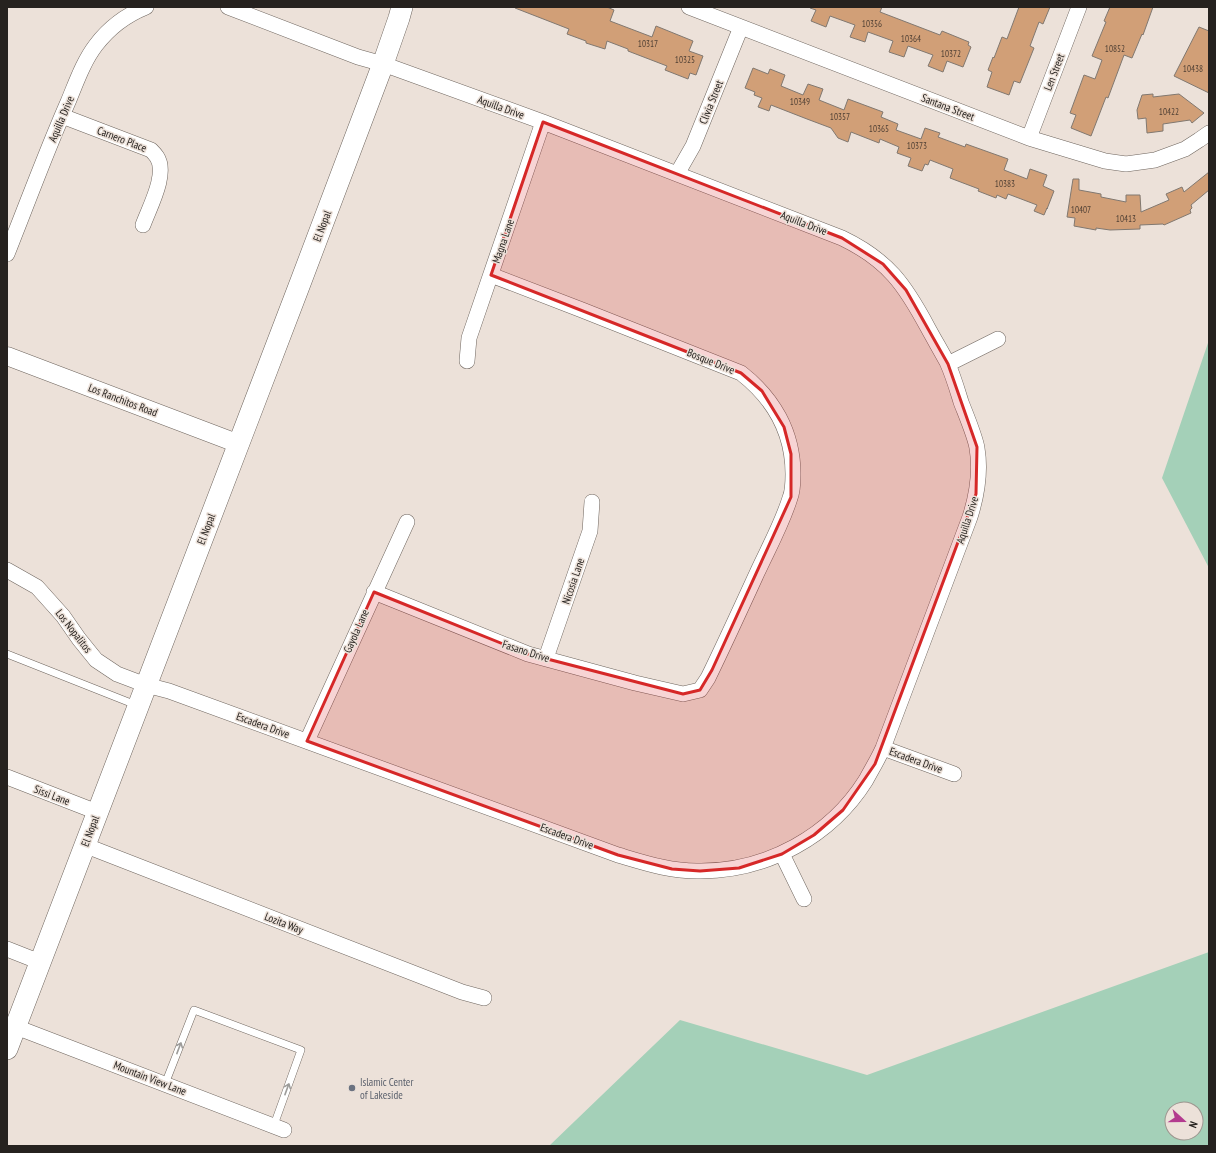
<svg xmlns="http://www.w3.org/2000/svg" width="1216" height="1153" viewBox="0 0 1216 1153" font-family="'PT Sans Narrow',sans-serif">
  <rect width="100%" height="100%" fill="#ece1d9"/>
  <path fill="#a4d0b8" fill-rule="evenodd" d="M 1209,340 L 1209,568 L 1162,478 Z
    M 1209,952 L 1209,1146 L 549,1146 L 680,1020 L 867,1075 ZM 1172,1109 L 1196,1109 L 1196,1133 L 1172,1133 Z"/>
  <path fill="#d19f77" stroke="#817870" d="M 515,7 L 607,7 L 614,10 L 610,21 L 652,37 L 656,26 L 693,41 L 689,51 L 703,56 L 696,75 L 690,73 L 688,79 L 665,70 L 667,66 L 628,51 L 628,49 L 607,41 L 605,49 L 586,43 L 586,41 L 567,34 L 569,29 L 515,8 Z
    M 810,7 L 882,7 L 880,12 L 940,35 L 942,31 L 969,42 L 968,45 L 971,47 L 963,67 L 947,61 L 943,72 L 928,66 L 933,55 L 908,46 L 904,57 L 889,52 L 893,41 L 868,32 L 865,42 L 850,37 L 855,25 L 830,16 L 826,27 L 811,21 L 816,10 L 810,8 Z
    M 1019,7 L 1050,7 L 1043,24 L 1039,22 L 1030,46 L 1034,48 L 1020,83 L 1014,81 L 1009,95 L 987,87 L 992,72 L 988,70 L 993,57 L 994,58 L 1002,37 L 1007,39 Z
    M 1110,7 L 1153,7 L 1143,35 L 1142,34 L 1132,58 L 1124,55 L 1108,98 L 1106,97 L 1091,136 L 1071,128 L 1076,115 L 1070,113 L 1084,75 L 1095,79 L 1102,60 L 1092,56 L 1106,22 L 1104,21 Z
    M 1199,27 L 1209,31 L 1209,93 L 1174,76 Z
    M 753,68 L 768,74 L 770,69 L 785,75 L 781,86 L 803,95 L 808,84 L 823,89 L 819,100 L 844,110 L 848,99 L 883,112 L 881,117 L 898,124 L 896,130 L 921,139 L 925,128 L 940,133 L 938,137 L 965,147 L 966,144 L 1008,159 L 1004,170 L 1027,179 L 1030,169 L 1047,175 L 1043,186 L 1054,191 L 1047,209 L 1047,208 L 1044,215 L 1034,211 L 1037,205 L 1008,194 L 1006,199 L 997,195 L 996,198 L 978,191 L 979,189 L 950,178 L 953,169 L 930,160 L 928,165 L 925,164 L 922,171 L 908,166 L 911,158 L 897,153 L 899,147 L 880,139 L 879,143 L 851,132 L 848,142 L 838,138 L 831,128 L 807,119 L 771,105 L 769,111 L 758,107 L 762,98 L 754,95 L 755,92 L 745,88 Z
    M 1153,94 L 1153,97 L 1179,94 L 1204,113 L 1192,123 L 1190,120 L 1163,124 L 1163,131 L 1147,133 L 1146,118 L 1138,119 L 1137,110 L 1142,95 Z
    M 1209,172 L 1209,190 L 1191,205 L 1192,208 L 1190,210 L 1191,213 L 1164,225 L 1163,224 L 1140,225 L 1140,229 L 1110,230 L 1096,228 L 1096,230 L 1074,226 L 1075,218 L 1067,217 L 1073,179 L 1079,179 L 1079,190 L 1101,194 L 1101,197 L 1126,202 L 1126,195 L 1140,195 L 1141,212 L 1169,200 L 1166,194 L 1182,187 L 1184,192 Z"/>
  <g fill="none" stroke-linecap="round" stroke-linejoin="round">
    <defs>
      <path id="service" d="M 7,654 L 136,705
        M 165,1084 L 194,1010 L 301,1050 L 274,1125"/>
      <path id="minor" d="M 689,7 L 1029,138 L 1105,161 L 1126,164 L 1155,160 L 1185,149 L 1199,140 L 1209,133
        M 62,116 L 151,150 C 153,152 155,154 157,157 C 168,174 149,208 143,225
        M 1029,138 L 1079,7
        M 677,174 L 693,146 L 741,27
        M 7,254 C 27,204 46,152 68,102 C 76,83 83,62 96,45 C 109,28 126,15 146,7
        M 467,361 L 469,338 L 543,122
        M 948,364 L 998,339
        M 7,570 L 37,587 L 63,616 L 79,639 L 96,660 L 117,674 L 146,685 L 169,691 L 618,855 C 645,863 672,872 701,871 C 767,871 831,836 866,780 C 872,769 878,759 883,748 L 970,517 C 977,495 981,472 977,448 C 975,436 966,415 961,402 C 957,389 953,375 947,362 C 941,351 934,339 928,328 C 905,285 888,260 842,238 L 543,122 L 383,64 L 358,57 L 228,7
        M 374,592 L 528,654 L 635,683 L 683,694 L 700,690 L 708,678 C 725,643 741,608 757,573 C 768,549 782,524 790,498 C 793,491 793,482 793,474 C 793,432 773,398 741,373 L 582,310 L 491,275
        M 546,658 L 590,531 L 592,502
        M 307,741 L 407,522
        M 883,748 L 954,774
        M 7,777 L 97,812
        M 84,845 L 462,992 L 484,998
        M 782,854 L 804,899
        M 7,949 L 40,962
        M 16,1027 L 284,1130"/>
      <path id="tertiary" d="M 7,356 L 239,444"/>
      <path id="secondary" d="M 7,1049 L 301,281 L 383,64 L 399,18 L 402,7"/>
    </defs>
    <use href="#service" stroke="#6e655e" stroke-width="8"/>
    <use href="#minor" stroke="#6e655e" stroke-width="16"/>
    <use href="#tertiary" stroke="#6e655e" stroke-width="19"/>
    <use href="#secondary" stroke="#6e655e" stroke-width="22"/>
    <use href="#service" stroke="#fff" stroke-width="7"/>
    <use href="#minor" stroke="#fff" stroke-width="15"/>
    <use href="#tertiary" stroke="#fff" stroke-width="18"/>
    <use href="#secondary" stroke="#fff" stroke-width="21"/>
  </g>
  <defs><path id="oneway-shaft" d="M-6 0H5M1.5-3L5.5 0L1.5 3" fill="none" stroke-width="1.6" stroke-linecap="round" stroke-linejoin="round"/></defs>
  <g stroke="#9d9c9a">
    <use href="#oneway-shaft" transform="translate(179 1048) rotate(-69)"/>
    <use href="#oneway-shaft" transform="translate(287 1089) rotate(-70)"/>
  </g>
  <path fill="#d62828" fill-opacity="0.2" stroke="#d62828" stroke-width="3" stroke-linejoin="round" d="M 543,122 L 842,238 L 883,264 L 906,290 L 948,364 L 977,447 L 976,494 L 875,764 L 843,810 L 814,835 L 782,854 L 739,868 L 700,871 L 672,869 L 618,855 L 307,741 L 374,592 L 528,654 L 683,694 L 700,690 L 712,670 L 791,497 L 791,454 L 784,427 L 762,391 L 741,373 L 491,275 Z"/>
  <circle fill="#6b7280" stroke="#ece1d9" stroke-width="1.5" cx="352" cy="1088" r="4"/>
  <g text-anchor="middle" stroke-width="3" stroke-linejoin="round" paint-order="stroke">
    <g font-size="9" fill="#514135">
      <text x="872" y="27">10356</text>
      <text x="911" y="42">10364</text>
      <text x="648" y="47">10317</text>
      <text x="1115" y="52">10852</text>
      <text x="951" y="57">10372</text>
      <text x="685" y="63">10325</text>
      <text x="1193" y="72">10438</text>
      <text x="800" y="105">10349</text>
      <text x="1169" y="115">10422</text>
      <text x="840" y="120">10357</text>
      <text x="879" y="132">10365</text>
      <text x="917" y="149">10373</text>
      <text x="1005" y="187">10383</text>
      <text x="1081" y="213">10407</text>
      <text x="1126" y="222">10413</text>
    </g>
    <g font-size="11" fill="#26221f" stroke="#ece1d9">
      <text transform="translate(1054 72) rotate(-69)" y="4">Len Street</text>
      <text transform="translate(711 102) rotate(-68)" y="4">Clivia Street</text>
      <text transform="translate(501 107) rotate(20)" y="4">Aquilla Drive</text>
      <text transform="translate(948 107) rotate(21)" y="4">Santana Street</text>
      <text transform="translate(61 119) rotate(-67)" y="4">Aquilla Drive</text>
      <text transform="translate(122 139) rotate(21)" y="4">Carnero Place</text>
      <text transform="translate(804 223) rotate(21)" y="4">Aquilla Drive</text>
      <text transform="translate(322 226) rotate(-69)" y="4">El Nopal</text>
      <text transform="translate(503 241) rotate(-71)" y="4">Magna Lane</text>
      <text transform="translate(711 361) rotate(22)" y="4">Bosque Drive</text>
      <text transform="translate(123 400) rotate(21)" y="4">Los Ranchitos Road</text>
      <text transform="translate(967 520) rotate(-72)" y="4">Aquilla Drive</text>
      <text transform="translate(206 529) rotate(-69)" y="4">El Nopal</text>
      <text transform="translate(573 581) rotate(-71)" y="4">Nicosia Lane</text>
      <text transform="translate(74 631) rotate(52)" y="4">Los Nopalitos</text>
      <text transform="translate(356 631) rotate(-66)" y="4">Gayola Lane</text>
      <text transform="translate(526 651) rotate(18)" y="4">Fasano Drive</text>
      <text transform="translate(263 725) rotate(20)" y="4">Escadera Drive</text>
      <text transform="translate(916 760) rotate(20)" y="4">Escadera Drive</text>
      <text transform="translate(52 795) rotate(21)" y="4">Sissi Lane</text>
      <text transform="translate(90 831) rotate(-69)" y="4">El Nopal</text>
      <text transform="translate(567 836) rotate(20)" y="4">Escadera Drive</text>
      <text transform="translate(284 923) rotate(21)" y="4">Lozita Way</text>
      <text transform="translate(150 1078) rotate(21)" y="4">Mountain View Lane</text>
    </g>
    <g font-size="11" fill="#5b616d" stroke="#ece1d9" text-anchor="start">
      <text x="360" y="1086">Islamic Center<tspan x="360" dy="13">of Lakeside</tspan></text>
    </g>
  </g>
  <rect width="1216" height="1153" fill="none" stroke="#26221f" stroke-width="16"/>
  <g transform="translate(1184 1121) rotate(111)"><circle r="19" fill="#ece1d9" stroke="#9d958f"/>
  <path d="M0-3L7 15L0 10L-7 15Z" fill="#b33b8f"/>
  <text y="-6" font-size="11" font-weight="bold" text-anchor="middle" fill="#26221f">N</text>
  </g>
</svg>
